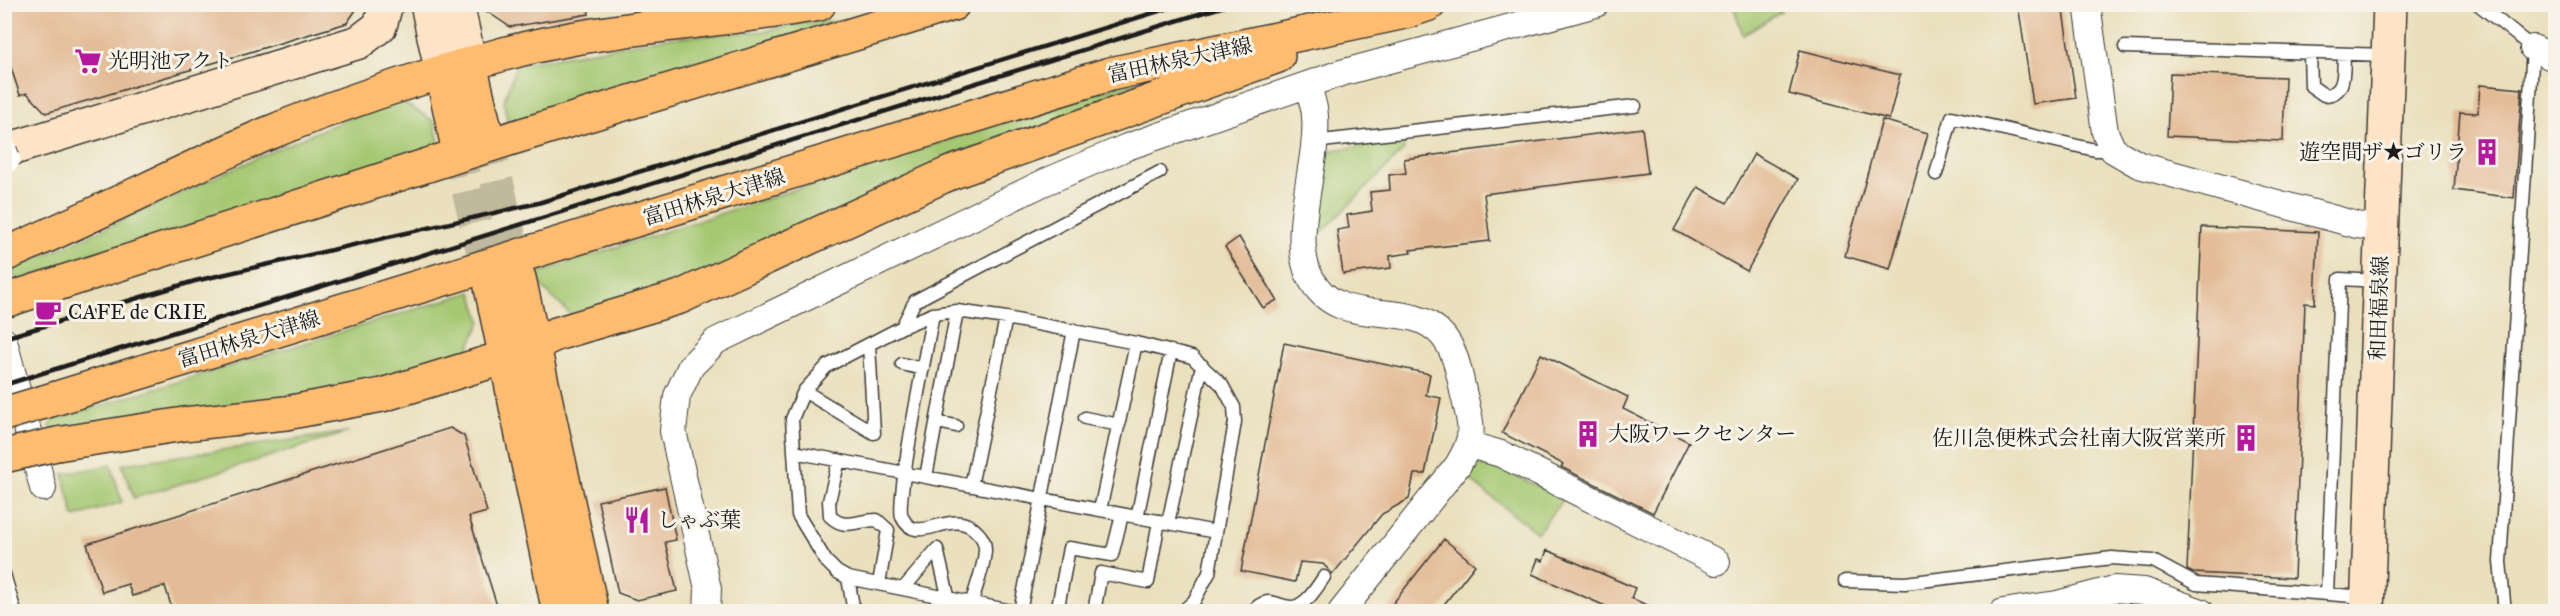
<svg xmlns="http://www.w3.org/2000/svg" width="2560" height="616" viewBox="0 0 2560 616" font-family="'IM FELL Great Primer','Noto Serif JP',serif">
  <rect width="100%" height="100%" fill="#f7f3e8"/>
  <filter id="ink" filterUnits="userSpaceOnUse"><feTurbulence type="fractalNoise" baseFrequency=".0167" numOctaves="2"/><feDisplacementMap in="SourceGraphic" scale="12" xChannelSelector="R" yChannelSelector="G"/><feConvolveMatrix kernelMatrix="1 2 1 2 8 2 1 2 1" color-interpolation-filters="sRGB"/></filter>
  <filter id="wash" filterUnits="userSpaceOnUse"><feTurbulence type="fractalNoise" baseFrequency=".008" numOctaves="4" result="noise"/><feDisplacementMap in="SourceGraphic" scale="24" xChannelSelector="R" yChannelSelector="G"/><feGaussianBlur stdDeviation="1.35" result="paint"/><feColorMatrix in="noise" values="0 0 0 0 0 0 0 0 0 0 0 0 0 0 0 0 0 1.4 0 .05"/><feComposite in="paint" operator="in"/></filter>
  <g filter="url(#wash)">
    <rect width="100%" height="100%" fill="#eae0bd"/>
    <path fill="#a5c872" stroke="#607247" stroke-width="1.5" d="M 1733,5 L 1780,5 L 1781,12 L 1743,35 Z
      M 806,22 L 839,22 L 508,127 L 504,101 L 516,65 L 665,38 L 766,31 Z
      M 1163,73 L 1176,88 L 665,294 L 575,319 L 543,288 L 537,273 L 1074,99 Z
      M 399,100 L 434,121 L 440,147 L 15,281 L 13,269 C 143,215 266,147 399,100 Z
      M 1402,141 L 1404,150 L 1322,232 L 1314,233 L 1322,158 L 1333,150 Z
      M 472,292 L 481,321 L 466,354 L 377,380 L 283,399 L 55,433 L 50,427 L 53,420 Z
      M 349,432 L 134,498 L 122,464 Z
      M 111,465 L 122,502 L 74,517 L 63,474 Z
      M 1492,465 L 1564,498 L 1537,533 L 1465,476 L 1480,466 Z"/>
    <g id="blocks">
      <path fill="#e3bb96" d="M 4,4 L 360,4 L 347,23 L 46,113 L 27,93 L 20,95 L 4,47 Z
        M 476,4 L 588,4 L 589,14 L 510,27 Z
        M 2018,4 L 2062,4 L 2076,98 L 2033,104 Z
        M 1800,50 L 1900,75 L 1889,119 L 1789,94 Z
        M 2170,73 L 2285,77 L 2283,141 L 2167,136 Z
        M 2480,85 L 2522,89 L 2514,198 L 2454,190 L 2460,112 L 2478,113 Z
        M 1882,120 L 1928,133 L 1890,269 L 1845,256 Z
        M 1642,128 L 1648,173 L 1484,194 L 1490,241 L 1410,250 L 1411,253 L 1390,256 L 1391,268 L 1343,274 L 1337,230 L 1349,228 L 1347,215 L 1372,211 L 1370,192 L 1390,190 L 1389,175 L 1406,173 L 1404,159 Z
        M 1754,154 L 1798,179 L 1747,271 L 1674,230 L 1698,187 L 1727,203 Z
        M 2202,227 L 2318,232 L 2315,304 L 2305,303 L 2294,578 L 2193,573 L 2187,570 Z
        M 1239,237 L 1277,300 L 1263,308 L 1225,247 Z
        M 1284,343 L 1430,374 L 1426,395 L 1441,398 L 1425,474 L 1414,474 L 1409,499 L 1382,514 L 1333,574 L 1323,564 L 1300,562 L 1295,582 L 1241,571 Z
        M 1541,354 L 1628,397 L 1623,409 L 1689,442 L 1653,513 L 1561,467 L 1563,464 L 1502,433 Z
        M 450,428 L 464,436 L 487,512 L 469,517 L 499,612 L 173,612 L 165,586 L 132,596 L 128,584 L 102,592 L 87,544 Z
        M 665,487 L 676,540 L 665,542 L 677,591 L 637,600 L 618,593 L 598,501 Z
        M 1444,539 L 1475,565 L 1438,612 L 1386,612 Z
        M 1547,550 L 1635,588 L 1631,598 L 1662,612 L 1619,612 L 1532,574 L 1538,559 L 1543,561 Z"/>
    </g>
  </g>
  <g filter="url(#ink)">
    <use href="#blocks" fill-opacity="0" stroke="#3b3934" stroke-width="1.5"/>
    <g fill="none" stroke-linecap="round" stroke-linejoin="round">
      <path stroke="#c1b99d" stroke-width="33" stroke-dasharray="33 16" stroke-linecap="butt" d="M 486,133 L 519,278
        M 457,143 L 491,287"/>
      <defs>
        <path id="lane" d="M 2478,4 L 2533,48 L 2500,562 L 2505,612
          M 2125,47 L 2387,55
          M 2310,53 L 2311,86 L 2324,95 C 2347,95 2343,71 2344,54
          M 1313,142 L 1635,106
          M 1936,174 L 1952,117 L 2095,150 L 2113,150
          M 933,314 C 928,342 895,502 902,517 C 918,550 952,503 978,533 C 982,537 985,543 985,549 C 985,565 976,586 972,602
          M 902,327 L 915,301 L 1160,172
          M 869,345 L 874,433
          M 902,364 L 923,369
          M 804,391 L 874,433
          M 1085,418 L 1119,425
          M 937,422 L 956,426
          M 794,452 L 1216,532
          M 839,460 L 829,501 L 830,516 C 845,531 857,520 877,520 L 888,530 L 879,584
          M 926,477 L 957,311
          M 971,486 L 1006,318
          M 1100,510 L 1136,343
          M 1137,518 L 1171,351
          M 1168,523 L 1202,365
          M 937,549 L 949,600
          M 4,574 L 15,612
          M 848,578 L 854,612
          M 1845,581 L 1905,583 L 2112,558 L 2153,561 L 2196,584 L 2366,597
          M 903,589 L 937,549
          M 2327,594 L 2340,279 L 2379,281
          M 1017,612 L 848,578 L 837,572 L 826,561 L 798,515 L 792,419 L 804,391 L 827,366 L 902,327 L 933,314 L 957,311 L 1006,318 L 1136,343 L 1192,357 L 1222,385 L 1234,407 L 1235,422 L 1209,573 L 1194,601 L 1182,612
          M 1020,612 L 1074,330
          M 1057,612 L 1069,548 L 1112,555 L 1122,515
          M 1094,612 L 1101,573 L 1148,582 L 1159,521
          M 1252,612 C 1271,590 1279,612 1297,606 C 1309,601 1317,587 1324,577"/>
        <path id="street" d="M 2087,4 L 2105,132 L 2113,150 L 2139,165 L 2357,225 L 2383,229
          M 2533,48 L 2556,59
          M 1308,86 C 1310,95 1315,106 1315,117 C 1319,161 1290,234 1309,275 C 1338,335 1408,294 1443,336 C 1456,352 1459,373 1463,391 C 1471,426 1477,433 1458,465 L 1341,612
          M 4,341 L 43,488
          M 1470,445 L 1501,454 L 1717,562
          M 707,612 L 708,589 L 673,431 L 677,396 L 691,366 L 716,341 L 1043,183 L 1127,147 L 1341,73 L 1596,4
          M 2003,612 L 2057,604 L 2114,589 L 2144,591 L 2201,612"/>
        <path id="secondary" d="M 427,4 L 442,73
          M 457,4 L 470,64
          M 4,151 L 359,42 L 380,26 L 386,4
          M 2367,612 L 2390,4"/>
        <path id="primary" d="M 470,64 L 486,133
          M 442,73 L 457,143
          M 4,255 C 92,217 177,173 264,135 C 341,103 421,77 500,55 C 604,26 713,23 819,4
          M 519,278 L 592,612
          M 491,287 L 559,612
          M 4,301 L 512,138 L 953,4
          M 44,402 L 1110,74 L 1405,12 L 1429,4
          M 57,444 L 184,424 L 286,413 L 382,395 L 506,357 L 556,334 L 680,297 L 948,174 L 1278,56"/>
      </defs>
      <use href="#lane" stroke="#3b3934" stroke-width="15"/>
      <use href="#street" stroke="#3b3934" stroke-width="28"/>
      <use href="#secondary" stroke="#3b3934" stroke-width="36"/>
      <use href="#primary" stroke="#3b3934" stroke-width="36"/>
      <use href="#lane" stroke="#fff" stroke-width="12"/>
      <use href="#street" stroke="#fff" stroke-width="26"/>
      <use href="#secondary" stroke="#fee4c6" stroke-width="33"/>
      <use href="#primary" stroke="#fdbc70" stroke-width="33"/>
      <path stroke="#1c1c1c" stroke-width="4.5" d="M 4,338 L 195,281 L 538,203 L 1182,4
        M 4,385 L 1231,4"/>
      <defs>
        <path id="street-bridge" d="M 4,151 L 7,159"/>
        <path id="primary-bridge" d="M 4,414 L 44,402
          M 4,456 L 57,444"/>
      </defs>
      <use href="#street-bridge" stroke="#3b3934" stroke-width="28" stroke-linecap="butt"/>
      <use href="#primary-bridge" stroke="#3b3934" stroke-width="36" stroke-linecap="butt"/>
      <use href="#street-bridge" stroke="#fff" stroke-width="26"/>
      <use href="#primary-bridge" stroke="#fdbc70" stroke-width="33"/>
    </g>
  </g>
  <defs>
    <symbol id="supermarket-bare" viewBox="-9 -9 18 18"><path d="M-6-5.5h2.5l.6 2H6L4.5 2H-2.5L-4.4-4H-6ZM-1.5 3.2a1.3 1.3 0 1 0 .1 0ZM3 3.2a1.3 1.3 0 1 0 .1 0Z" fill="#b5179e" stroke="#f7f3e8" stroke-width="2.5" paint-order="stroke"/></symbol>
    <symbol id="building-bare" viewBox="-9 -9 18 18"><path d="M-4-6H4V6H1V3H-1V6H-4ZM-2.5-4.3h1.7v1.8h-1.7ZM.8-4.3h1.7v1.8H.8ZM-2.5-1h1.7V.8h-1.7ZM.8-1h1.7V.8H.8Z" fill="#b5179e" stroke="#f7f3e8" stroke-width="2.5" paint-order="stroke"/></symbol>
    <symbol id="cafe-bare" viewBox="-9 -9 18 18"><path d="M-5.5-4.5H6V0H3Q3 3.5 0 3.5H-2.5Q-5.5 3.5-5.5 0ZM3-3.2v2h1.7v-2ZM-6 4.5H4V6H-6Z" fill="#b5179e" stroke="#f7f3e8" stroke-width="2.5" paint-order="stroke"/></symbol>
    <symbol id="restaurant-bare" viewBox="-9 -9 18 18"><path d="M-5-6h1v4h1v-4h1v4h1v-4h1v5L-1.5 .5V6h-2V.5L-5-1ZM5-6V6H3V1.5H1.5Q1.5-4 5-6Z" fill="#b5179e" stroke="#f7f3e8" stroke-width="2.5" paint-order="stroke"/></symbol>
  </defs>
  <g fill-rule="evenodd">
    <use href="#supermarket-bare" x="69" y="42" width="38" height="38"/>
    <use href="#building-bare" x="2468" y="133" width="38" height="38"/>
    <use href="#cafe-bare" x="29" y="293" width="38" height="38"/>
    <use href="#building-bare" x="1569" y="415" width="38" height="38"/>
    <use href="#building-bare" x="2227" y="419" width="38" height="38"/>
    <use href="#restaurant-bare" x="618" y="501" width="38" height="38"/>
  </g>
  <g text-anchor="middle" stroke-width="6" stroke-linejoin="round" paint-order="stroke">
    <g font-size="21" fill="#1c1c1c" stroke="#f7f3e8">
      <text transform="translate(1180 60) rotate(-12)" y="7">富田林泉大津線</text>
      <text transform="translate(714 197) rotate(-17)" y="7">富田林泉大津線</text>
      <text transform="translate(2379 308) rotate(-88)" y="7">和田福泉線</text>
      <text transform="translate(249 339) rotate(-17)" y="7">富田林泉大津線</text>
    </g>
    <g font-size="21" fill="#1c1c1c" stroke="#f7f3e8" text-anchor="start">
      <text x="108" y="68">光明池アクト</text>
      <text x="2467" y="159" text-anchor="end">遊空間ザ★ゴリラ</text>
      <text x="68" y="319">CAFE de CRIE</text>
      <text x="1608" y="441">大阪ワークセンター</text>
      <text x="2226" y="445" text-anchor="end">佐川急便株式会社南大阪営業所</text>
      <text x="657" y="527">しゃぶ葉</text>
    </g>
  </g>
  <rect width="2560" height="616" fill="none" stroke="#f7f3e8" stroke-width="24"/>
</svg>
